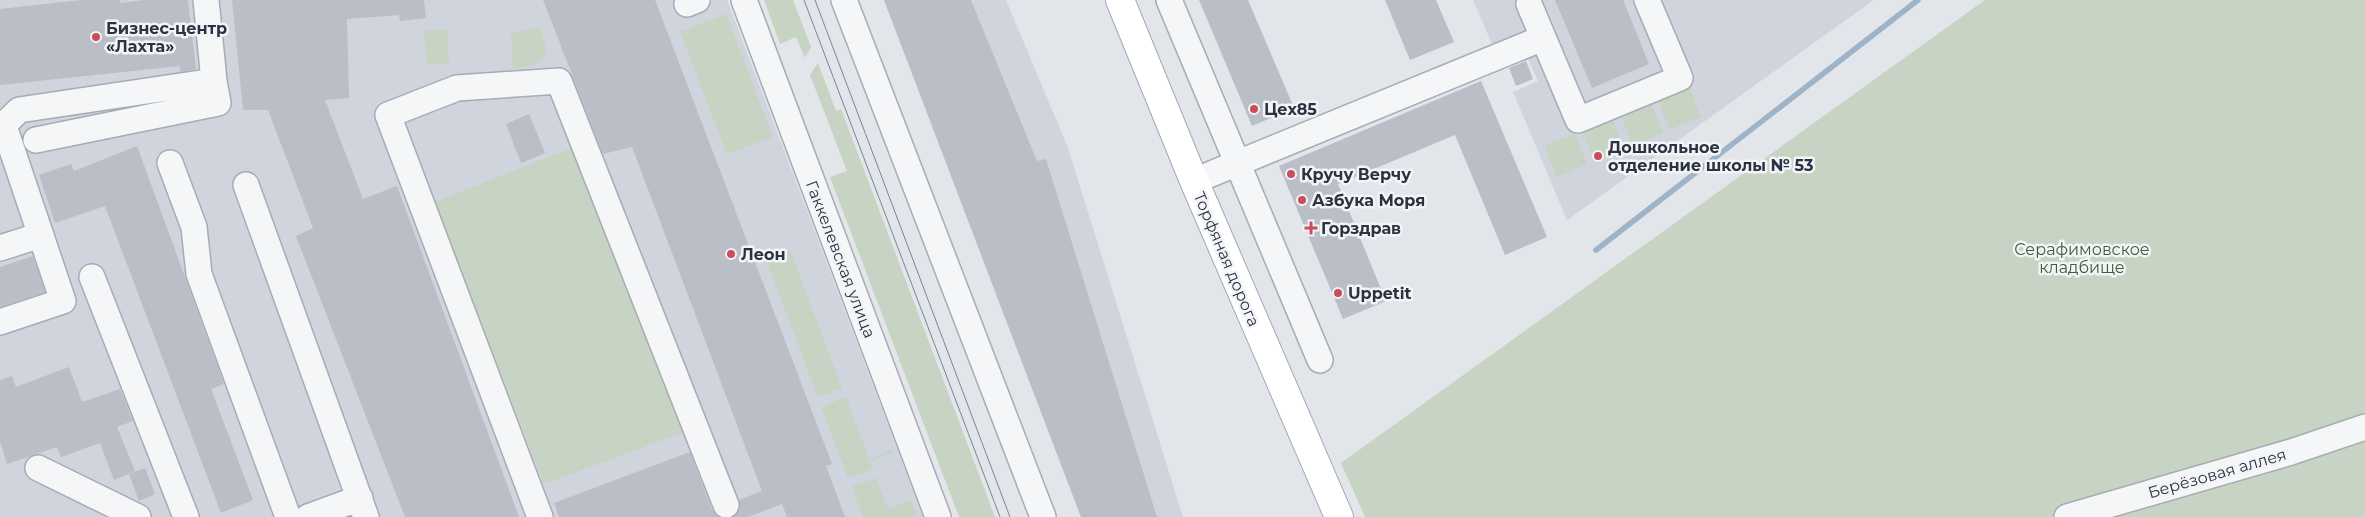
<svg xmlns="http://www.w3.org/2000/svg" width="2365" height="517" viewBox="0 0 2365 517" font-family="Montserrat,sans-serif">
  <rect width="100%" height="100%" fill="#e2e5ea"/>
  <path fill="#d0d4dc" d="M 0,0 L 727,0 L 923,517 L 0,517 Z
    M 884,0 L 1006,0 L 1068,148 L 1183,517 L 1081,517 Z
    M 1473,0 L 1874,0 L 1567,220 L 1513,92 L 1538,81 L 1517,34 L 1492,44 Z"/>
  <path fill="#c7d3c3" d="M 764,0 L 793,0 L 811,47 L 805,58 L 796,37 L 780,44 Z
    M 1985,0 L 2365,0 L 2365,517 L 1365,517 L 1341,463 Z
    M 726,14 L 773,137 L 727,154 L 680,32 Z
    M 539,27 L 547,49 L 544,59 L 532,65 L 513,69 L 511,33 Z
    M 447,29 L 449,63 L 427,65 L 424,31 Z
    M 818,63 L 836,111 L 841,109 L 995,517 L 959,517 L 830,177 L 847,171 L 810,75 Z
    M 1688,85 L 1701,117 L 1670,129 L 1657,98 Z
    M 1650,101 L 1663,133 L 1633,145 L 1620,114 Z
    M 1612,118 L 1624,149 L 1595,161 L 1582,130 Z
    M 1575,134 L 1587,164 L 1557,177 L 1544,146 Z
    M 571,148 L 684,432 L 544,484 L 435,202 Z
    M 790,250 L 842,388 L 818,397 L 766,259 Z
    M 846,397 L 869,459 L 892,450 L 893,453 L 870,461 L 873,469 L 848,478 L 821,407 Z
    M 876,478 L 888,509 L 911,500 L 917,517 L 863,517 L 852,487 Z"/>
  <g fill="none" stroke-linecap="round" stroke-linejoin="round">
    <path stroke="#9eb2c8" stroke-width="5.5" d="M 1596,250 L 1918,0"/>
  </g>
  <path fill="#b9bec7" d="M 82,0 L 120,0 L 120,3 L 145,0 L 188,0 L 196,69 L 180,72 L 180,66 L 0,85 L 0,9 Z
    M 232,0 L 424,0 L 426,18 L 400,21 L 399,15 L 347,19 L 349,98 L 325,100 L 363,199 L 397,186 L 519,517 L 405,517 L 296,236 L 313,228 L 268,110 L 243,110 Z
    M 543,0 L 655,0 L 832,464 L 826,466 L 845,517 L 787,517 L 782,504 L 748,517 L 733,517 L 740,508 L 739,500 L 762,491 L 632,147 L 603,154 Z
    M 884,0 L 971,0 L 1037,161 L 1046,159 L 1157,517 L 1081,517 Z
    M 1199,0 L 1248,0 L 1294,108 L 1252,126 Z
    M 1385,0 L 1436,0 L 1454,42 L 1410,60 Z
    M 1555,0 L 1623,0 L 1649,64 L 1592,88 Z
    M 1526,61 L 1533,79 L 1516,86 L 1509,68 Z
    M 1481,81 L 1547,237 L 1505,255 L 1455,135 L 1338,184 L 1386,301 L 1343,319 L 1279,166 Z
    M 529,114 L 545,153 L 521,163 L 506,124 Z
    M 137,146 L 224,384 L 211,389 L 253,500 L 221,513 L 105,206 L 55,223 L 39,175 L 71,164 L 74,171 Z
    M 33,256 L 45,292 L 0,307 L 0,267 Z
    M 69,367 L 82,402 L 120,389 L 133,421 L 117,427 L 135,471 L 114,480 L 100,443 L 61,457 L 57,447 L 7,464 L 0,441 L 0,380 L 12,376 L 16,387 Z
    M 690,452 L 712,510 L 719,517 L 559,517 L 554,503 Z
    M 145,468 L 155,494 L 139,501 L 129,474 Z"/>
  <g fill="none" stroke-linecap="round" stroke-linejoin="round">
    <defs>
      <path id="minor" d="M 744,0 L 938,517
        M 844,0 L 1043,517
        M 1169,0 L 1320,360
        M 687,4 L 697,0
        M 1529,4 L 1578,120 L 1680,78 L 1647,0
        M 0,129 L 19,110 L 214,81 L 206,0
        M 36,140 L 218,103 L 214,81
        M 170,163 L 194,227 L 199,274 L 288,517
        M 1194,181 L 1543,38
        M 246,185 L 366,517
        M 0,248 L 41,235
        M 92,277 L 186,517
        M 0,322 L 63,301 L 4,126
        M 38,468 L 138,517
        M 308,517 L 360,498
        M 540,517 L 388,115 L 457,88 L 559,81 L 726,505
        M 2067,517 L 2291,452 L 2365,427"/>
      <path id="major" d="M 1120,0 L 1194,181 L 1339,517"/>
    </defs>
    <use href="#minor" stroke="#a7acb4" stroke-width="28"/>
    <use href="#major" stroke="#a2a9b5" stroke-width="30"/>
    <use href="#minor" stroke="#f5f6f8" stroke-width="25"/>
    <use href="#major" stroke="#fff" stroke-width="28"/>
    <path stroke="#7c8493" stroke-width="1" d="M 804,0 L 1000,517
      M 815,0 L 1010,517"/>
  </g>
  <g fill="#ca4c5d" stroke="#f2f4f7" stroke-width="2">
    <circle cx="96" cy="37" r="5"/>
    <circle cx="1254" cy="109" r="5"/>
    <circle cx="1598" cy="156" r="5"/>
    <circle cx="1291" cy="174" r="5"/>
    <circle cx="1302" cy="200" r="5"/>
    <path d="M1308.5 220.5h5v5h5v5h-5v5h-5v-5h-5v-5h5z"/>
    <circle cx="731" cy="254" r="5"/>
    <circle cx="1338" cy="293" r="5"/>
  </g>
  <g text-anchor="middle" stroke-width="5" stroke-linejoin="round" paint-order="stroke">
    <g font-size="16" font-weight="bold" fill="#2b3241" stroke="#f2f4f7" text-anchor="start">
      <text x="106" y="34">Бизнес-центр<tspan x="106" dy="18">«Лахта»</tspan></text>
      <text x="1264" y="115">Цех85</text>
      <text x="1608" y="153">Дошкольное<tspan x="1608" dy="18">отделение школы № 53</tspan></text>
      <text x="1301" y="180">Кручу Верчу</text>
      <text x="1312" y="206">Азбука Моря</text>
      <text x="1321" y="234">Горздрав</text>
      <text x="741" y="260">Леон</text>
      <text x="1348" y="299">Uppetit</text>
    </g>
    <g font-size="16" fill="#3e5d38" stroke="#f2f4f7">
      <text x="2082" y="255">Серафимовское<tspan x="2082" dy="18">кладбище</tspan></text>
    </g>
    <g font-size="16" fill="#2b3241" stroke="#f2f4f7">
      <text transform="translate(841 259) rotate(69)" y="6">Гаккелевская улица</text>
      <text transform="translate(1227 259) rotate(67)" y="6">Торфяная дорога</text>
      <text transform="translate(2217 473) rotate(-16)" y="6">Берёзовая аллея</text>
    </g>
  </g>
</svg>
